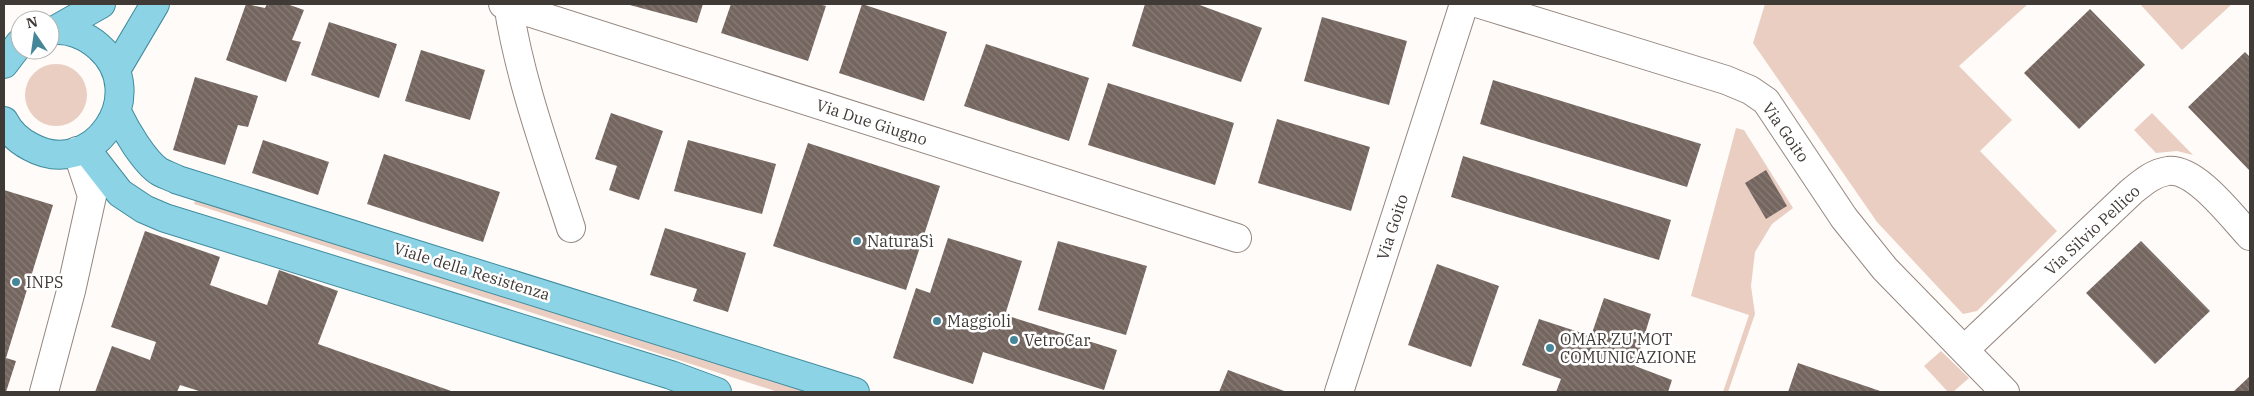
<svg xmlns="http://www.w3.org/2000/svg" width="2254" height="396" viewBox="0 0 2254 396" font-family="'IBM Plex Serif',serif">
  <defs>
    <pattern id="building-back-hatch" width="6" height="6" patternUnits="userSpaceOnUse" patternTransform="scale(1.25)"><rect width="6" height="6" fill="#74655f"/><path d="M-1 5l2 2M0 0l6 6M5-1l2 2" fill="none" stroke="#887d78"/></pattern>
  </defs>
  <rect width="100%" height="100%" fill="#fefbf9"/>
  <path fill="#eacec2" d="M 1765,4 L 2028,4 L 1959,66 L 2012,120 L 1980,151 L 2057,231 L 1977,311 L 1963,314 L 1877,222 L 1753,43 Z
    M 2140,4 L 2232,4 L 2182,50 Z
    M25 95a31 31 0 1 1 62 0a31 31 0 1 1-62 0Z
    M 2152,113 L 2193,155 L 2177,151 L 2156,153 L 2134,130 Z
    M 1736,128 L 1744,130 L 1793,208 L 1772,224 L 1755,252 L 1751,286 L 1755,314 L 1728,392 L 1723,392 L 1749,315 L 1691,296 Z
    M 196,197 L 813,392 L 778,392 L 194,204 Z
    M 1941,351 L 1969,378 L 1953,392 L 1948,392 L 1924,366 Z"/>
  <path fill="url(#building-back-hatch)" d="M 246,4 L 265,8 L 267,4 L 287,4 L 304,10 L 292,40 L 301,42 L 286,82 L 226,60 Z
    M 626,4 L 703,4 L 697,23 Z
    M 731,4 L 819,4 L 826,6 L 808,61 L 721,33 Z
    M 862,4 L 947,32 L 924,101 L 839,73 Z
    M 1145,4 L 1197,4 L 1262,28 L 1241,82 L 1132,46 Z
    M 2090,9 L 2145,65 L 2079,129 L 2024,73 Z
    M 1322,17 L 1407,41 L 1389,105 L 1304,81 Z
    M 329,22 L 397,44 L 379,98 L 311,75 Z
    M 986,44 L 1089,78 L 1069,141 L 964,106 Z
    M 421,50 L 485,70 L 470,120 L 405,101 Z
    M 2245,52 L 2250,57 L 2250,171 L 2188,107 Z
    M 195,77 L 258,96 L 248,127 L 238,125 L 225,165 L 173,150 Z
    M 1493,80 L 1701,144 L 1687,187 L 1480,124 Z
    M 1108,83 L 1234,123 L 1215,185 L 1088,145 Z
    M 611,113 L 663,131 L 639,200 L 609,190 L 617,166 L 595,159 Z
    M 1277,119 L 1370,147 L 1351,211 L 1258,183 Z
    M 263,140 L 329,162 L 318,195 L 252,173 Z
    M 688,140 L 776,164 L 762,214 L 674,191 Z
    M 808,143 L 940,186 L 906,290 L 773,246 Z
    M 384,154 L 500,192 L 483,242 L 367,204 Z
    M 1463,156 L 1671,220 L 1659,260 L 1451,197 Z
    M 1766,170 L 1787,206 L 1766,219 L 1745,183 Z
    M 4,190 L 53,205 L 6,358 L 16,361 L 6,392 L 4,392 Z
    M 665,228 L 746,253 L 728,312 L 693,301 L 697,289 L 650,275 Z
    M 145,231 L 220,257 L 210,285 L 267,305 L 279,270 L 338,291 L 318,344 L 454,392 L 202,392 L 180,385 L 177,392 L 95,392 L 112,346 L 150,360 L 156,342 L 111,327 Z
    M 948,238 L 1022,261 L 1005,315 L 1117,350 L 1104,390 L 983,352 L 973,384 L 893,358 L 916,288 L 930,293 Z
    M 1058,241 L 1147,266 L 1126,335 L 1038,310 Z
    M 2141,241 L 2210,311 L 2155,364 L 2086,293 Z
    M 1437,264 L 1499,286 L 1471,367 L 1408,345 Z
    M 1604,298 L 1651,314 L 1635,366 L 1672,380 L 1668,392 L 1556,392 L 1561,379 L 1522,365 L 1539,319 L 1591,336 Z
    M 1798,363 L 1883,392 L 1788,392 Z
    M 1228,370 L 1287,392 L 1219,392 Z
    M 2250,376 L 2250,392 L 2233,392 Z"/>
  <g fill="none" stroke-linecap="round" stroke-linejoin="round">
    <defs>
      <path id="minor" d="M 503,4 L 1237,238
        M 508,4 C 520,81 547,154 571,228
        M 1480,4 L 1726,80 L 1750,90 L 1766,101 L 1844,218 L 1885,269 L 2005,392
        M 1964,350 L 2131,192 C 2142,183 2153,173 2168,171 C 2196,168 2232,217 2250,236
        M 44,392 L 71,291 L 92,196 L 77,151
        M 1339,392 L 1464,4"/>
      <path id="major" d="M 55,30 L 101,4
        M 4,64 L 20,43
        M 116,70 L 155,4
        M 117,112 C 125,129 144,162 160,172 C 166,175 172,177 178,180 L 855,392
        M 4,121 C 10,133 19,141 31,147 C 93,181 152,94 99,47 C 87,36 67,27 50,31
        M 85,148 L 120,193 L 144,209 L 165,218 L 671,375 L 717,392"/>
    </defs>
    <use href="#minor" stroke="#95867f" stroke-width="30"/>
    <use href="#major" stroke="#408b9d" stroke-width="30"/>
    <use href="#minor" stroke="#fff" stroke-width="28"/>
    <use href="#major" stroke="#8cd4e5" stroke-width="28"/>
  </g>
  <g fill="#458798" stroke="#fff" stroke-width="2">
    <circle cx="857" cy="241" r="5"/>
    <circle cx="16" cy="282" r="5"/>
    <circle cx="937" cy="321" r="5"/>
    <circle cx="1014" cy="340" r="5"/>
    <circle cx="1550" cy="348" r="5"/>
  </g>
  <g text-anchor="middle" stroke-width="5" stroke-linejoin="round" paint-order="stroke">
    <g font-size="16" fill="#403a37" stroke="#fff">
      <text transform="translate(872 122) rotate(18)" y="6">Via Due Giugno</text>
      <text transform="translate(1786 132) rotate(55)" y="6">Via Goito</text>
      <text transform="translate(1392 227) rotate(-72)" y="6">Via Goito</text>
      <text transform="translate(2092 230) rotate(-43)" y="6">Via Silvio Pellico</text>
      <text transform="translate(472 271) rotate(17)" y="6">Viale della Resistenza</text>
    </g>
    <g font-size="16" fill="#403a37" stroke="#fff" text-anchor="start">
      <text x="867" y="247">NaturaSì</text>
      <text x="26" y="288">INPS</text>
      <text x="947" y="327">Maggioli</text>
      <text x="1560" y="345">OMAR ZU'MOT<tspan x="1560" dy="18">COMUNICAZIONE</tspan></text>
      <text x="1024" y="346">VetroCar</text>
    </g>
  </g>
  <rect width="2254" height="396" fill="none" stroke="#403a37" stroke-width="10"/>
  <g transform="translate(35 35) rotate(347)"><circle r="24" fill="#ffffff" stroke="#b3b0af"/>
  <path d="M0-4L9 19L0 12L-9 19Z" fill="#458798"/>
  <text y="-8" font-size="14" font-weight="bold" text-anchor="middle" fill="#403a37">N</text>
  </g>
</svg>
